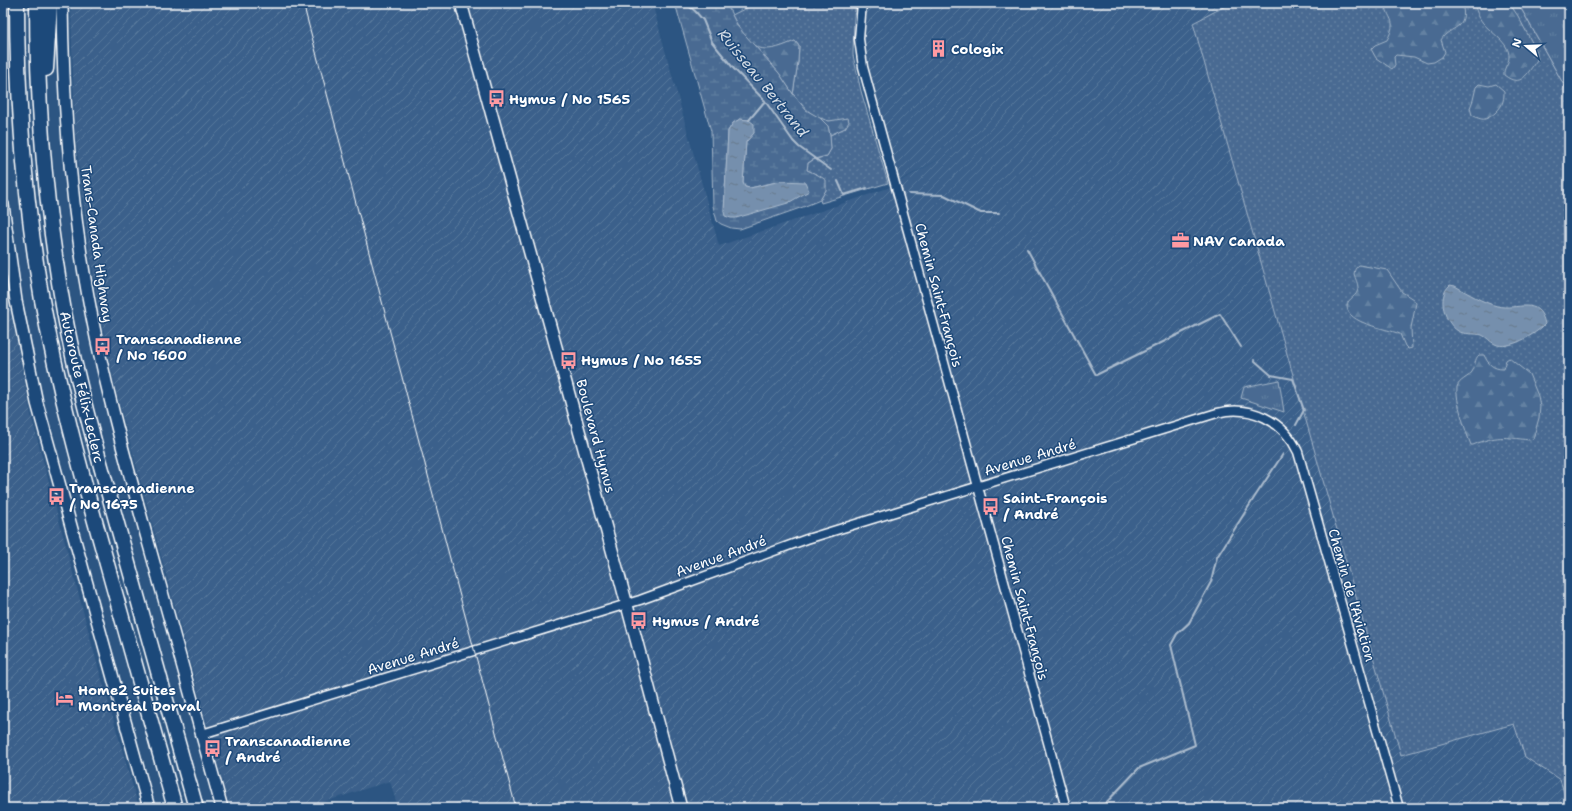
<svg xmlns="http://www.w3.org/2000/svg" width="1572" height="811" viewBox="0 0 1572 811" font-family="'Shantell Sans',sans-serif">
  <defs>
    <pattern id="industrial-furrows" width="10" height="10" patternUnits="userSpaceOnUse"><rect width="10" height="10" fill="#3b618b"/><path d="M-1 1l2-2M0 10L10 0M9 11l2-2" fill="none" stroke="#58799c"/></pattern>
    <pattern id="grass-dots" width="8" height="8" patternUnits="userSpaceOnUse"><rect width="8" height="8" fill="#486b92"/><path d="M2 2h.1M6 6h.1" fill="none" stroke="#6381a2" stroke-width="1.8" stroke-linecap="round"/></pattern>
    <pattern id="forest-firs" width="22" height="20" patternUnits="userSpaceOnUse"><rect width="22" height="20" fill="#486b92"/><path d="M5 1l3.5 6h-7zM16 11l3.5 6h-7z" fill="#6381a2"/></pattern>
    <pattern id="wetland-marsh" width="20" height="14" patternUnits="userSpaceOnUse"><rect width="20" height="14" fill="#486b92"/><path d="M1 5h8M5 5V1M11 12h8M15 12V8" fill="none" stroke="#6381a2"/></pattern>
    <pattern id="park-tufts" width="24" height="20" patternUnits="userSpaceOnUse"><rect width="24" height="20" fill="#486b92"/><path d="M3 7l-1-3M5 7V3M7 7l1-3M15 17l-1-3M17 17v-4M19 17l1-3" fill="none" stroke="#6381a2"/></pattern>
    <pattern id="water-ripples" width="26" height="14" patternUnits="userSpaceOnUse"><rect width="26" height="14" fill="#748fad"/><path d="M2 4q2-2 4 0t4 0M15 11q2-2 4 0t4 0" fill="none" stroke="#66788b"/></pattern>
  </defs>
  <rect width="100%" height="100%" fill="#2c5582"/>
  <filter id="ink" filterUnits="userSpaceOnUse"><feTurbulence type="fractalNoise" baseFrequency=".025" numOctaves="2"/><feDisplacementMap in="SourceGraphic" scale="8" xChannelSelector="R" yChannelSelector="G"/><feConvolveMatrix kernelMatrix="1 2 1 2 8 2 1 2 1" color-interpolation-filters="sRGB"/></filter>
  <g filter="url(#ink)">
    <path fill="url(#industrial-furrows)" d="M 71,3 L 652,3 L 719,246 L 888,188 L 956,150 L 895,183 L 863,67 L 862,3 L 1231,3 L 1193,23 L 1401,755 L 1514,724 L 1525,757 L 1560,780 L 1568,808 L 398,808 L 390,781 L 305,808 L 230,808 L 117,395 L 100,315 L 89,249 L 75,132 L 72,47 Z
      M 726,3 L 757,3 L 732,15 Z
      M 3,274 L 31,415 L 95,656 L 139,808 L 3,808 Z"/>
    <path fill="url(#grass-dots)" stroke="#a4b5c8" d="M 757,3 L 856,3 L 854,17 L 853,55 L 861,91 L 888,183 L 821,203 L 820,200 L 826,190 L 818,175 L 807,170 L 808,163 L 813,160 L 827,156 L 831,149 L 830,135 L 845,128 L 848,119 C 842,119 835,122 829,121 C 814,120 802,105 793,94 L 798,62 L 799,46 L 795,41 C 785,45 771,52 761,49 C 750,46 737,25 732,15 Z
      M 1231,3 L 1518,3 L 1569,94 L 1569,808 L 1560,780 L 1525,757 L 1514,724 L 1401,755 L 1193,23 Z"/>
    <path fill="url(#forest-firs)" stroke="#a4b5c8" d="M 1386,3 L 1462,3 C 1469,31 1450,25 1441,40 L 1445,52 L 1442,57 L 1434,62 L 1427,63 L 1414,57 L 1396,55 L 1394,57 L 1395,65 L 1392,69 L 1376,58 L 1371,49 L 1375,45 L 1387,40 C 1399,18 1386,20 1386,3 Z
      M 1474,3 L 1509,3 L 1518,16 L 1537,52 L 1537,60 C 1527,73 1522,89 1504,75 C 1503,68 1509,64 1509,57 C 1510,43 1490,32 1483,23 C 1478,17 1476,10 1474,3 Z
      M 795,41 L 799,46 L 798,62 L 793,94 L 779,73 L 755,46 C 768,53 782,46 795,41 Z
      M 1479,84 L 1489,86 L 1496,84 L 1504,91 C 1504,94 1504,98 1503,101 C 1502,108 1492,117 1485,119 C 1481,120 1476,117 1472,115 L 1470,108 L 1473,100 L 1476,87 Z
      M 820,118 L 829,121 L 848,118 L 849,122 L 845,128 L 830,135 L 828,126 Z
      M 1359,265 L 1387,270 L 1402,292 L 1413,299 L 1416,303 L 1411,328 L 1412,348 L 1408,349 L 1405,346 L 1400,334 C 1386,328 1347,324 1347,306 C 1347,298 1358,297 1358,288 C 1358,279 1349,273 1359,265 Z
      M 1479,355 L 1484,355 C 1488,364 1493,369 1503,369 L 1506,360 L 1509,358 L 1529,374 L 1538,396 L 1540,406 L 1539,418 L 1533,439 L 1529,440 C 1504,437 1497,435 1473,445 L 1471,445 C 1466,433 1455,399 1457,387 C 1459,380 1468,378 1472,372 C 1476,366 1474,359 1479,355 Z"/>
    <path fill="url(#wetland-marsh)" stroke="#a4b5c8" fill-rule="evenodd" d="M 675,3 L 726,3 L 738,27 L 779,73 L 793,94 L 806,110 L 820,118 L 828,126 L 830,135 L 831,149 L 827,156 L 814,159 L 808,163 L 807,170 L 818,175 L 826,180 L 826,190 L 820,200 L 803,207 L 740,229 L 731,228 L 721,224 L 717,221 L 713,206 L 711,131 ZM 740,119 L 749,120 L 754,133 L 746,142 L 743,183 L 745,187 L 750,188 L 781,181 L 724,212 L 728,131 L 733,123 Z"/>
    <path fill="url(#park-tufts)" stroke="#a4b5c8" d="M 1518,3 L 1569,3 L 1569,94 Z
      M 1279,380 L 1284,412 L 1241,398 L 1244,387 Z"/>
    <path fill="url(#water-ripples)" stroke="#acbcce" d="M 740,119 L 749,120 L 754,124 L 754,133 L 746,142 L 743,183 L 745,187 L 750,188 L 781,181 L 805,182 L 809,191 L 788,203 L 736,218 L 731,218 L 725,216 L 724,212 L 728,131 L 733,123 Z
      M 1450,285 L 1455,286 C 1469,294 1482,302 1497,306 C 1517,311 1539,295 1545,324 C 1536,334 1508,351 1495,344 C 1490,342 1487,337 1482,335 C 1475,333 1464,335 1458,331 C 1445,323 1436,297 1450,285 Z"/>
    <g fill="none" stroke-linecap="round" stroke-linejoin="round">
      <path stroke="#acbcce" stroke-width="2" d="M 685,3 L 695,11 L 703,20 L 712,42 L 734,69 L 765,101 L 793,141 L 799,147 L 831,170
        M 749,120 L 765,101
        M 838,181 L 844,195 L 867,188
        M 909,194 L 944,195 L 981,213 L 999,213
        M 1027,249 L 1096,375 L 1220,314 L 1241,347
        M 1254,360 L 1271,375 L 1293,379 L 1304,410 L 1296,425
        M 1101,808 L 1139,768 L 1195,745 L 1171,645 L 1177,634 L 1189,623 L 1211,582 L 1217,557 L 1254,498 L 1283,454"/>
      <defs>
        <path id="street" d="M 862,3 L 859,39 L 863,67 L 1066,808
          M 202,734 L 640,600 L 807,539 L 1217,413 C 1250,404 1284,421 1298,452 L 1399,808"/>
        <path id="secondary" d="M 62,3 C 63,101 70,199 88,296 C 103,380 126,462 149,545 C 173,633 198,720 222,808
          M 461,3 L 620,579 L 681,808
          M 3,205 L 16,301 L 37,403 L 149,808"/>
        <path id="highway" d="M 17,3 C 17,102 25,202 42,300 C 58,387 81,472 105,557 C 128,641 152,724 175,808
          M 37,3 C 37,108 46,214 65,317 C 74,365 86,412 99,459 L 196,808
          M 46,69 L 50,3"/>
      </defs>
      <use href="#street" stroke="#fff" stroke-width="11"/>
      <use href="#secondary" stroke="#fff" stroke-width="14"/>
      <use href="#highway" stroke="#fff" stroke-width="17"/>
      <use href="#street" stroke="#1f4a7a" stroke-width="8"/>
      <use href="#secondary" stroke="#1f4a7a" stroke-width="11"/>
      <use href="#highway" stroke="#1f4a7a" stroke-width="14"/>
      <path stroke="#fff" stroke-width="1" d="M 303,3 L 516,808"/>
    </g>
  </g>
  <defs>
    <symbol id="building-bare" viewBox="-9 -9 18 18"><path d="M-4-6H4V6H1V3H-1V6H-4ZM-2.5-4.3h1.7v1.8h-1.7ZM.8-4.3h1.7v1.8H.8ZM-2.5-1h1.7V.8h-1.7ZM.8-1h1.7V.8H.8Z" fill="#ff9aa2" stroke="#1f4a7a" stroke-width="2.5" paint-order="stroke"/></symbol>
    <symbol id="bus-bare" viewBox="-9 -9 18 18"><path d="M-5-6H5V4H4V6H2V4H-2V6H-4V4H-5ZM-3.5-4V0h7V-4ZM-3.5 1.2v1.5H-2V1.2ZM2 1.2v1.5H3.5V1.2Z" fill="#ff9aa2" stroke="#1f4a7a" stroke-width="2.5" paint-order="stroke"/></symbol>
    <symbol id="office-bare" viewBox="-9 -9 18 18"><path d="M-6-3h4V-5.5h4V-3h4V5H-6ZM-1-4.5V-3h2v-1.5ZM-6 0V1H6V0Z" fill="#ff9aa2" stroke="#1f4a7a" stroke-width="2.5" paint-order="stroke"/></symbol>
    <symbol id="hotel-bare" viewBox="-9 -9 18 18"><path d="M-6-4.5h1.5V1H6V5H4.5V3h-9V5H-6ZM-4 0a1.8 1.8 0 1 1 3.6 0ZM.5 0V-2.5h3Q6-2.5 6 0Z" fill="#ff9aa2" stroke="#1f4a7a" stroke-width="2.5" paint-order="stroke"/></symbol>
  </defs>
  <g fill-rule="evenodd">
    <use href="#building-bare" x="926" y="36" width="25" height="25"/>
    <use href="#bus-bare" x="484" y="86" width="25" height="25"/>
    <use href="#office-bare" x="1168" y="228" width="25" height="25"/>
    <use href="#bus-bare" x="90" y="334" width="25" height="25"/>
    <use href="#bus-bare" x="556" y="348" width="25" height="25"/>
    <use href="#bus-bare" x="44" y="484" width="25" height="25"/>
    <use href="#bus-bare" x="978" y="494" width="25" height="25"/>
    <use href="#bus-bare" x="626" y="608" width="25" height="25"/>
    <use href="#hotel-bare" x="52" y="686" width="25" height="25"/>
    <use href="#bus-bare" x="200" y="736" width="25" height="25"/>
  </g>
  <g text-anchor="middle" stroke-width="3" stroke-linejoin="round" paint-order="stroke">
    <g font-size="14" font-weight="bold" fill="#fff" stroke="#1f4a7a" text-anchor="start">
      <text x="951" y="54">Cologix</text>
      <text x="509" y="104">Hymus / No 1565</text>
      <text x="1193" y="246">NAV Canada</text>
      <text x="116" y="344">Transcanadienne<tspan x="116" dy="16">/ No 1600</tspan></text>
      <text x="581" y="365">Hymus / No 1655</text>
      <text x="69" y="493">Transcanadienne<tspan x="69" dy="16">/ No 1675</tspan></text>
      <text x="1003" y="503">Saint-François<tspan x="1003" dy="16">/ André</tspan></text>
      <text x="652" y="626">Hymus / André</text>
      <text x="78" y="695">Home2 Suites<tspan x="78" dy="16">Montréal Dorval</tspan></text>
      <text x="225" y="746">Transcanadienne<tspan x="225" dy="16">/ André</tspan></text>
    </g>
    <g font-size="14" fill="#fff" stroke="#1f4a7a">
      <text transform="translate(97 244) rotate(82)" y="5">Trans-Canada Highway</text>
      <text transform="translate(939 295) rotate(75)" y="5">Chemin Saint-François</text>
      <text transform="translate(82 387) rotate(77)" y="5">Autoroute Félix-Leclerc</text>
      <text transform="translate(596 436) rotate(75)" y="5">Boulevard Hymus</text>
      <text transform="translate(1030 457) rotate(-17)" y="5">Avenue André</text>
      <text transform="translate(721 556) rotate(-20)" y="5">Avenue André</text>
      <text transform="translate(1352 595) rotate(74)" y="5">Chemin de l'Aviation</text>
      <text transform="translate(1025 608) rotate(75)" y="5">Chemin Saint-François</text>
      <text transform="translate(413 656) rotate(-17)" y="5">Avenue André</text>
    </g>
    <g font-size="15" font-style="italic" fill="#d5dde6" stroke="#1f4a7a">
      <text transform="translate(763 83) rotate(51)" y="5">Ruisseau Bertrand</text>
    </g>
  </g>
  <rect width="1572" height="811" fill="none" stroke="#1f4a7a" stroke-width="16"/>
  <rect x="8" y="8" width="1556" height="795" fill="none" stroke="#fff" stroke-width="1.5" filter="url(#ink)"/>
  <g transform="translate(1526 46) rotate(289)" stroke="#1f4a7a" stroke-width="3" paint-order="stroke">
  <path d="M0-3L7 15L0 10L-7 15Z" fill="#ffffff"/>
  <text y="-6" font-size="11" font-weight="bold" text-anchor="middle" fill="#ffffff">N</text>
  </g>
</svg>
